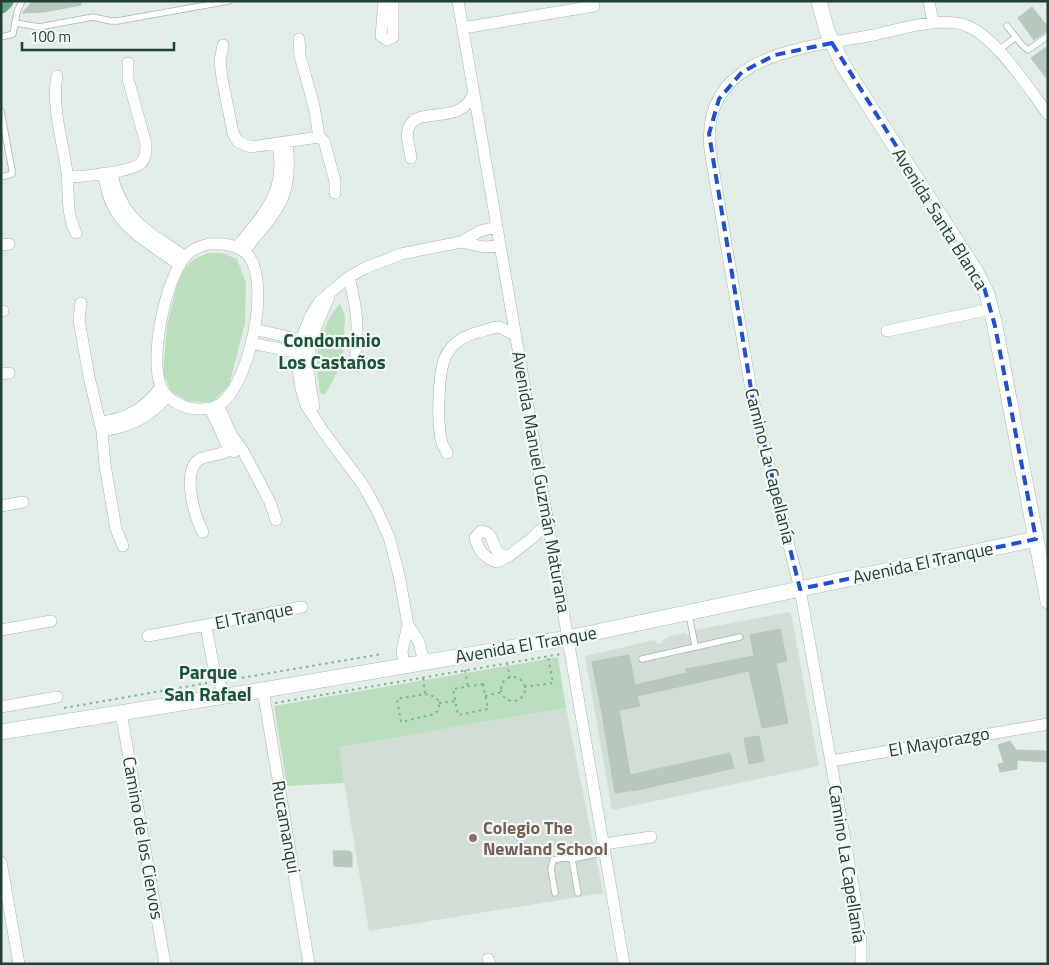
<svg xmlns="http://www.w3.org/2000/svg" width="1049" height="965" viewBox="0 0 1049 965" font-family="'Titillium Web',sans-serif">
  <rect width="100%" height="100%" fill="#e3ede7"/>
  <path fill="#d1ddd5" d="M 789,612 L 791,614 L 793,624 L 819,766 L 612,810 L 585,656 L 655,640 L 656,644 L 663,643 L 663,639 L 669,638 L 669,636 L 685,633 L 688,636 L 695,635 L 695,630 Z
    M 566,708 L 603,893 L 369,931 L 338,747 Z"/>
  <path fill="#bbdfbe" d="M 208,253 L 222,253 L 237,259 L 246,283 L 245,323 L 229,386 L 211,403 L 187,401 L 171,391 L 163,373 L 167,325 L 177,285 L 184,269 L 193,260 Z
    M 340,304 L 345,315 L 343,361 L 325,395 L 320,393 C 319,381 316,369 317,358 C 319,340 327,316 340,304 Z
    M 558,657 L 566,708 L 339,747 L 344,783 L 287,786 L 274,706 Z"/>
  <path fill="#b8c8bf" stroke="#b5c7bc" d="M 33,1 L 81,1 L 81,5 L 44,12 L 22,13 Z
    M 1032,7 L 1048,27 L 1048,30 L 1034,40 L 1018,18 Z
    M 1048,46 L 1048,80 L 1031,58 Z
    M 780,629 L 787,661 L 776,663 L 788,723 L 762,728 L 749,671 L 637,696 L 640,706 L 619,710 L 630,775 L 730,753 L 734,768 L 642,789 L 615,793 L 602,713 L 592,662 L 629,655 L 635,685 L 687,673 L 686,669 L 754,656 L 750,635 Z
    M 759,736 L 764,761 L 749,764 L 744,738 Z
    M 1010,741 L 1016,750 L 1047,751 L 1047,762 L 1017,760 L 1017,769 L 1000,772 L 998,764 L 1004,763 L 998,745 Z
    M 333,851 L 350,851 L 350,853 L 352,853 L 352,867 L 334,866 Z"/>
  <g fill="none" stroke-linecap="round" stroke-linejoin="round">
    <defs>
      <path id="lane" d="M 16,23 L 39,27 L 93,17 L 111,21 L 117,21 L 229,1
        M 1007,26 L 1022,45 L 1028,50 L 1048,36
        M 1,37 L 13,34 L 17,12 L 22,1
        M 999,50 L 1016,37
        M 1,111 L 12,170 L 12,174 L 1,177
        M 689,614 L 695,646
        M 642,659 L 740,637
        M 572,859 L 578,893
        M 555,893 L 551,869 L 553,860 L 564,858 L 572,859 L 605,852"/>
      <path id="street" d="M 384,1 L 381,36 L 387,40 L 393,37 L 393,1
        M 458,1 L 624,964
        M 929,1 L 933,23
        M 463,28 L 594,6
        M 299,39 L 300,56 L 314,106 L 319,137 L 324,141 L 335,181 L 335,193
        M 223,45 L 220,61 L 222,78 L 233,133 L 238,142 L 251,147 L 319,137
        M 57,76 C 51,103 63,144 67,172 C 69,192 66,214 76,233
        M 411,158 C 410,149 405,135 409,127 C 418,105 461,127 474,93
        M 111,172 C 123,222 146,229 185,257
        M 103,173 C 106,186 108,199 115,210 C 128,233 159,250 180,265
        M 67,177 C 81,177 132,172 141,163 C 146,158 146,151 146,144 L 128,79 L 128,63
        M 461,242 L 480,231 L 497,227
        M 209,244 C 223,243 238,244 248,255 C 271,283 250,379 223,402 C 218,407 210,409 202,409 C 187,410 168,402 161,387 C 149,359 165,279 186,256 C 192,249 200,246 209,244 Z
        M 1,245 L 9,244
        M 237,247 C 265,212 287,192 278,144
        M 244,251 C 276,211 294,199 287,143
        M 349,277 C 353,294 357,310 357,327 C 357,341 354,353 357,366
        M 81,303 L 79,320 L 89,377 L 102,431 L 105,465 L 116,529 L 123,546
        M 1,311 L 3,311
        M 254,329 L 301,340 L 305,344
        M 887,331 L 991,309
        M 251,343 L 299,353 L 306,351
        M 1,374 L 9,373
        M 314,406 C 303,358 309,340 329,297
        M 210,408 L 226,443 L 234,452
        M 101,422 C 127,419 145,408 161,387
        M 102,431 C 131,426 147,419 167,397
        M 232,436 L 242,449 L 270,502 L 276,520
        M 447,453 C 446,450 443,446 442,443 C 437,424 437,368 448,352 C 455,341 467,335 479,332 C 484,331 493,327 498,327 C 503,328 510,333 516,335
        M 1,506 L 23,502
        M 481,531 C 499,533 488,556 509,556 L 497,562 C 484,558 479,551 475,538 Z
        M 203,532 C 194,516 181,470 200,459 C 210,454 225,456 232,447 L 232,436 L 218,405
        M 509,556 L 531,539 L 548,523
        M 408,625 L 419,642 L 424,663
        M 206,626 L 215,675 L 226,695
        M 1,630 L 51,621
        M 148,636 L 302,607
        M 404,666 L 402,651 L 408,625 L 399,575 L 389,537 L 377,510 L 363,485 L 323,431 L 306,405 L 301,388 L 298,370 L 301,340 L 310,317 L 320,301 L 349,277 L 365,268 L 401,254 L 461,242 L 484,247 L 500,246
        M 263,690 L 309,964
        M 1,707 L 57,697
        M 121,712 L 165,964
        M 831,761 L 1048,724
        M 604,844 L 651,837
        M 1,862 L 19,964
        M 488,959 L 490,964
        M 861,964 L 861,942 L 854,891 L 800,589 L 763,442 L 752,395 L 710,150 C 700,53 805,48 874,35 C 901,29 941,16 967,26 C 995,36 1029,89 1048,114"/>
      <path id="secondary" d="M 819,1 L 827,31 L 843,65 L 976,272 L 987,294 L 995,326 L 1048,601
        M 1,732 L 263,690 L 568,638 L 1036,539"/>
      <path id="primary" d="M 1,6 L 6,1"/>
    </defs>
    <use href="#lane" stroke="#a5b5ad" stroke-width="7"/>
    <use href="#street" stroke="#a5b5ad" stroke-width="12"/>
    <use href="#secondary" stroke="#a3bcaf" stroke-width="16"/>
    <use href="#primary" stroke="#c1c9c6" stroke-width="16"/>
    <path stroke="#82b29a" stroke-width="2" stroke-dasharray="2.5 4" stroke-linecap="butt" d="M 507,663 L 510,678
      M 465,670 L 468,687
      M501 689a12 12 0 1 1 24 0a12 12 0 1 1-24 0Z
      M 423,678 L 425,693
      M 229,680 L 382,654
      M 483,684 L 488,709 L 458,715 L 453,689 Z
      M 524,687 L 553,683 L 548,657
      M 425,694 L 436,697 C 440,704 440,708 435,714 L 401,722 L 397,699 Z
      M 485,696 L 502,692
      M 275,703 L 561,654
      M 439,703 L 455,701
      M 64,708 L 207,683"/>
    <use href="#lane" stroke="#fff" stroke-width="5.5"/>
    <use href="#street" stroke="#fff" stroke-width="11"/>
    <use href="#secondary" stroke="#fff" stroke-width="15"/>
    <use href="#primary" stroke="#65a589" stroke-width="15"/>
  </g>
  <path fill="none" stroke="#1d4ed8" stroke-width="4" stroke-dasharray="10 6" stroke-linejoin="round" d="M 832,43 L 984,287 L 995,326 L 1036,539 L 800,589 L 752,395 L 709,134 L 719,99 L 742,72 L 775,55 Z"/>
  <circle fill="#8d6e63" stroke="#f3f9f5" stroke-width="2" cx="473" cy="838" r="5"/>
  <g text-anchor="middle" stroke-width="4.5" stroke-linejoin="round" paint-order="stroke">
    <g font-size="18" fill="#213f32" stroke="#f3f9f5">
      <text transform="translate(940 219) rotate(58)" y="6">Avenida Santa Blanca</text>
      <text transform="translate(770 466) rotate(76)" y="6">Camino La Capellanía</text>
      <text transform="translate(541 482) rotate(80)" y="6">Avenida Manuel Guzmán Maturana</text>
      <text transform="translate(923 563) rotate(-12)" y="6">Avenida El Tranque</text>
      <text transform="translate(254 616) rotate(-11)" y="6">El Tranque</text>
      <text transform="translate(526 645) rotate(-10)" y="6">Avenida El Tranque</text>
      <text transform="translate(939 742) rotate(-10)" y="6">El Mayorazgo</text>
      <text transform="translate(286 827) rotate(80)" y="6">Rucamanqui</text>
      <text transform="translate(143 838) rotate(80)" y="6">Camino de los Ciervos</text>
      <text transform="translate(847 864) rotate(81)" y="6">Camino La Capellanía</text>
    </g>
    <g font-size="18" font-weight="bold" fill="#785e54" stroke="#f3f9f5" text-anchor="start">
      <text x="483" y="834">Colegio The<tspan x="483" dy="21">Newland School</tspan></text>
    </g>
    <g font-size="19" font-weight="bold" fill="#1c523c" stroke="#f3f9f5">
      <text x="332" y="347">Condominio<tspan x="332" dy="22">Los Castaños</tspan></text>
      <text x="208" y="679">Parque<tspan x="208" dy="22">San Rafael</tspan></text>
    </g>
  </g>
  <rect width="1049" height="965" fill="none" stroke="#213f32" stroke-width="5"/>
  <path d="M22 42v8h152v-8" fill="none" stroke="#213f32" stroke-width="2.5"/>
  <text x="30" y="42" font-size="15" fill="#213f32" stroke="#f3f9f5" stroke-width="4" paint-order="stroke">100 m</text>
</svg>
